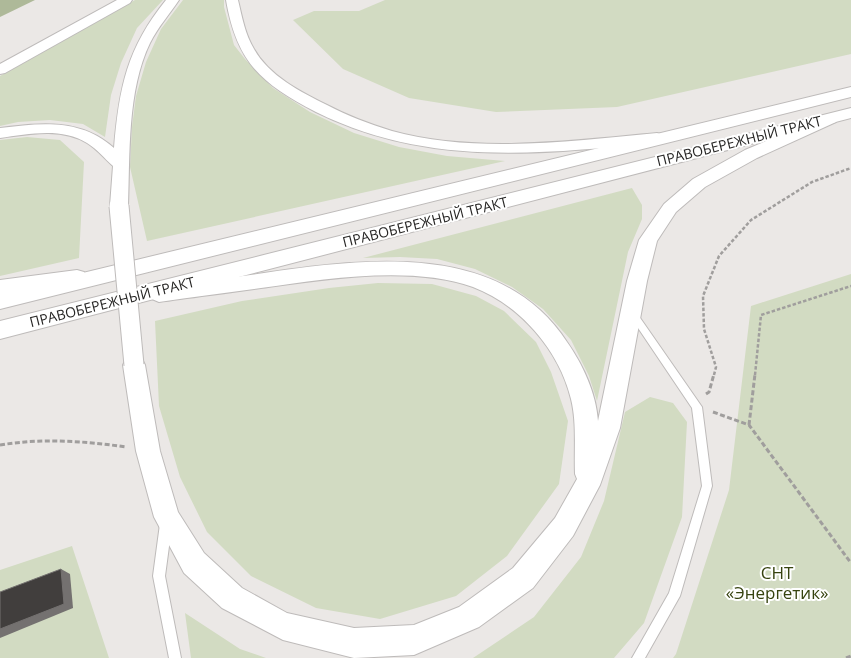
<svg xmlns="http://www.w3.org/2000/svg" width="851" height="658" viewBox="0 0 851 658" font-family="'Open Sans',sans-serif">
  <rect width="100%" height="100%" fill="#ebe8e6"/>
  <path fill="#d2dbc2" d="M 135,0 L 163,0 L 137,28 L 121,63 L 111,95 L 105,137 L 83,124 L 50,120 L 18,122 L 0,126 L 0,76 Z
    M 183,0 L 224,0 L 224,7 L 234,45 L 245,59 L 273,88 L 310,112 L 354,133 L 399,147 L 447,156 L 505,161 L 147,241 L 130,167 L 132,127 L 136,96 L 146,62 L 161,29 Z
    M 385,0 L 851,0 L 851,54 L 617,107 L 496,112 L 409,98 L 343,69 L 293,20 L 314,11 L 359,11 Z
    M 27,137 L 60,140 L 84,162 L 79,258 L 0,276 L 0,140 Z
    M 632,188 L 642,205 L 642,219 L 628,252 L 597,401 L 589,376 L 571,340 L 543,309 L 512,287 L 475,269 L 437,259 L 400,257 L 363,258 Z
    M 851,274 L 851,658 L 673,658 L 676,654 L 729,490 L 751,306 Z
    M 378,283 L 432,284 L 476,296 L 504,311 L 536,342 L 551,372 L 568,421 L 559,484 L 507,556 L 456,596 L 380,619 L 316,608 L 251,576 L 207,532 L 180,477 L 159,406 L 155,321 L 242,301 L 329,288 Z
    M 650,397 L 673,403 L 687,422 L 682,517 L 644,623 L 614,658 L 473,658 L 534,617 L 581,557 L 604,501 L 625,412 Z
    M 72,546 L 109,658 L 0,658 L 0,570 Z
    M 185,613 L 240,649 L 266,658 L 191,658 Z"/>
  <path fill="#aeb999" d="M 0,0 L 35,0 L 0,17 Z"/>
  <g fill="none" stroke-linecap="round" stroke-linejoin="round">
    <defs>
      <path id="service" d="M 633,311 L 636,312 L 702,407 L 712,486 L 680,596 L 645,658 L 632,658 L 669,593 L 702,486 L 692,408 L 630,316 L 629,314 L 630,312 Z
        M 166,518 L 170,520 L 172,524 L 165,576 L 181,658 L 169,658 L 153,576 L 160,524 L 162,520 Z"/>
      <path id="tertiary" d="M 117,0 L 132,0 L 130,3 L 5,73 L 0,74 L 0,64 Z
        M 166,0 L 179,0 C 169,15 158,27 150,43 C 127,90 130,155 128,206 L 125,210 L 119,212 L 113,210 L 110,206 L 113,166 C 104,158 97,149 87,143 C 62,127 28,134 0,138 L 0,128 C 41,123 81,118 114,148 C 119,88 127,48 166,0 Z
        M 226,0 L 238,0 C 242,17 245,34 254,49 C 269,76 301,92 327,105 C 348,116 369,124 392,131 C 474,154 573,141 657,133 L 663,135 L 665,138 L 663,141 L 657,143 C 538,154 427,167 316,112 C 261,83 237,63 226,0 Z
        M 830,114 L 836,116 L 838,119 L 836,122 L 757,158 L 705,187 L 676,212 L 657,241 L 647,281 L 620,428 L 600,485 L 573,536 L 533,588 L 479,627 L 414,655 L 354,658 L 283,640 L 222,608 L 184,573 L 154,517 L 136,451 L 123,365 L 126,359 L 134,356 L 142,359 L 145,365 L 160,451 L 178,512 L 204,553 L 242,588 L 287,613 L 354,628 L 414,625 L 459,607 L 513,568 L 555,518 L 577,479 L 575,474 C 574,449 577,423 571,399 C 559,350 520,305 473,287 C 411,265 325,279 261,288 C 227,293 193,297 159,302 L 152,299 L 149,294 L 152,289 L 159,286 C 194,282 229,278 264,273 C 368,258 501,241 567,342 C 583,365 596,393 598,421 L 627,281 L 639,240 L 664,204 L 693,179 L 745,150 Z
        M 77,270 L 84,272 L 87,277 L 84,282 L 0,296 L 0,280 Z"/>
      <path id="trunk" d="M 851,87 L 851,97 L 0,309 L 0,293 Z
        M 851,108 L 851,118 L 0,339 L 0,321 Z"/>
    </defs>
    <use href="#service" stroke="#bebbba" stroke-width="2"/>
    <use href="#tertiary" stroke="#bebbba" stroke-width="2"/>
    <use href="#trunk" stroke="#bebbba" stroke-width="2"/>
    <path stroke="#a09e9d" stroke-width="2.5" stroke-dasharray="3.5 2" stroke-linecap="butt" d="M 714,375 L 716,367 L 704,329 L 703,296 L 719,256 L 751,220 L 812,182 L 851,168
      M 755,375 L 761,315 L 851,286"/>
    <path stroke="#a09e9d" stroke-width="3" stroke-dasharray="5 2.5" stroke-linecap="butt" d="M 706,394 L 709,392 L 714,374
      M 713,412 L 749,425 L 851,563
      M 749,425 L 755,374
      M 0,445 C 42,438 84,441 126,447
      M 846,658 L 851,656"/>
    <use href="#service" fill="#fff" fill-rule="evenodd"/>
    <use href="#tertiary" fill="#fff" fill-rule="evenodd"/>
    <use href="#trunk" fill="#fff" fill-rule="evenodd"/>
    <defs>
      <path id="tertiary-bridge" d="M 119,206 L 134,365"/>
    </defs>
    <use href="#tertiary-bridge" stroke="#bebbba" stroke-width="21" stroke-linecap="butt"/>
    <use href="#tertiary-bridge" stroke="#fff" stroke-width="19"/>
  </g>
  <path fill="#747170" d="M 61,569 L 70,574 L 73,608 L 0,638 L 0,629 Z"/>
  <path fill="#413e3d" stroke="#747170" d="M 61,569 L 64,604 L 0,629 L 0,592 Z"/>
  <g text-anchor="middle" stroke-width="4" stroke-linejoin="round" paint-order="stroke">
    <g font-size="14" fill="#272625" stroke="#fff">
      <text transform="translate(739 141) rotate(-14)" y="5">ПРАВОБЕРЕЖНЫЙ ТРАКТ</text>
      <text transform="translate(425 222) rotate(-14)" y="5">ПРАВОБЕРЕЖНЫЙ ТРАКТ</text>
      <text transform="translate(112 302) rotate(-14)" y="5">ПРАВОБЕРЕЖНЫЙ ТРАКТ</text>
    </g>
    <g font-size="17" fill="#36430f" stroke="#fff">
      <text x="777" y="579">СНТ<tspan x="777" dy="20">«Энергетик»</tspan></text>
    </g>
  </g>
</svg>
